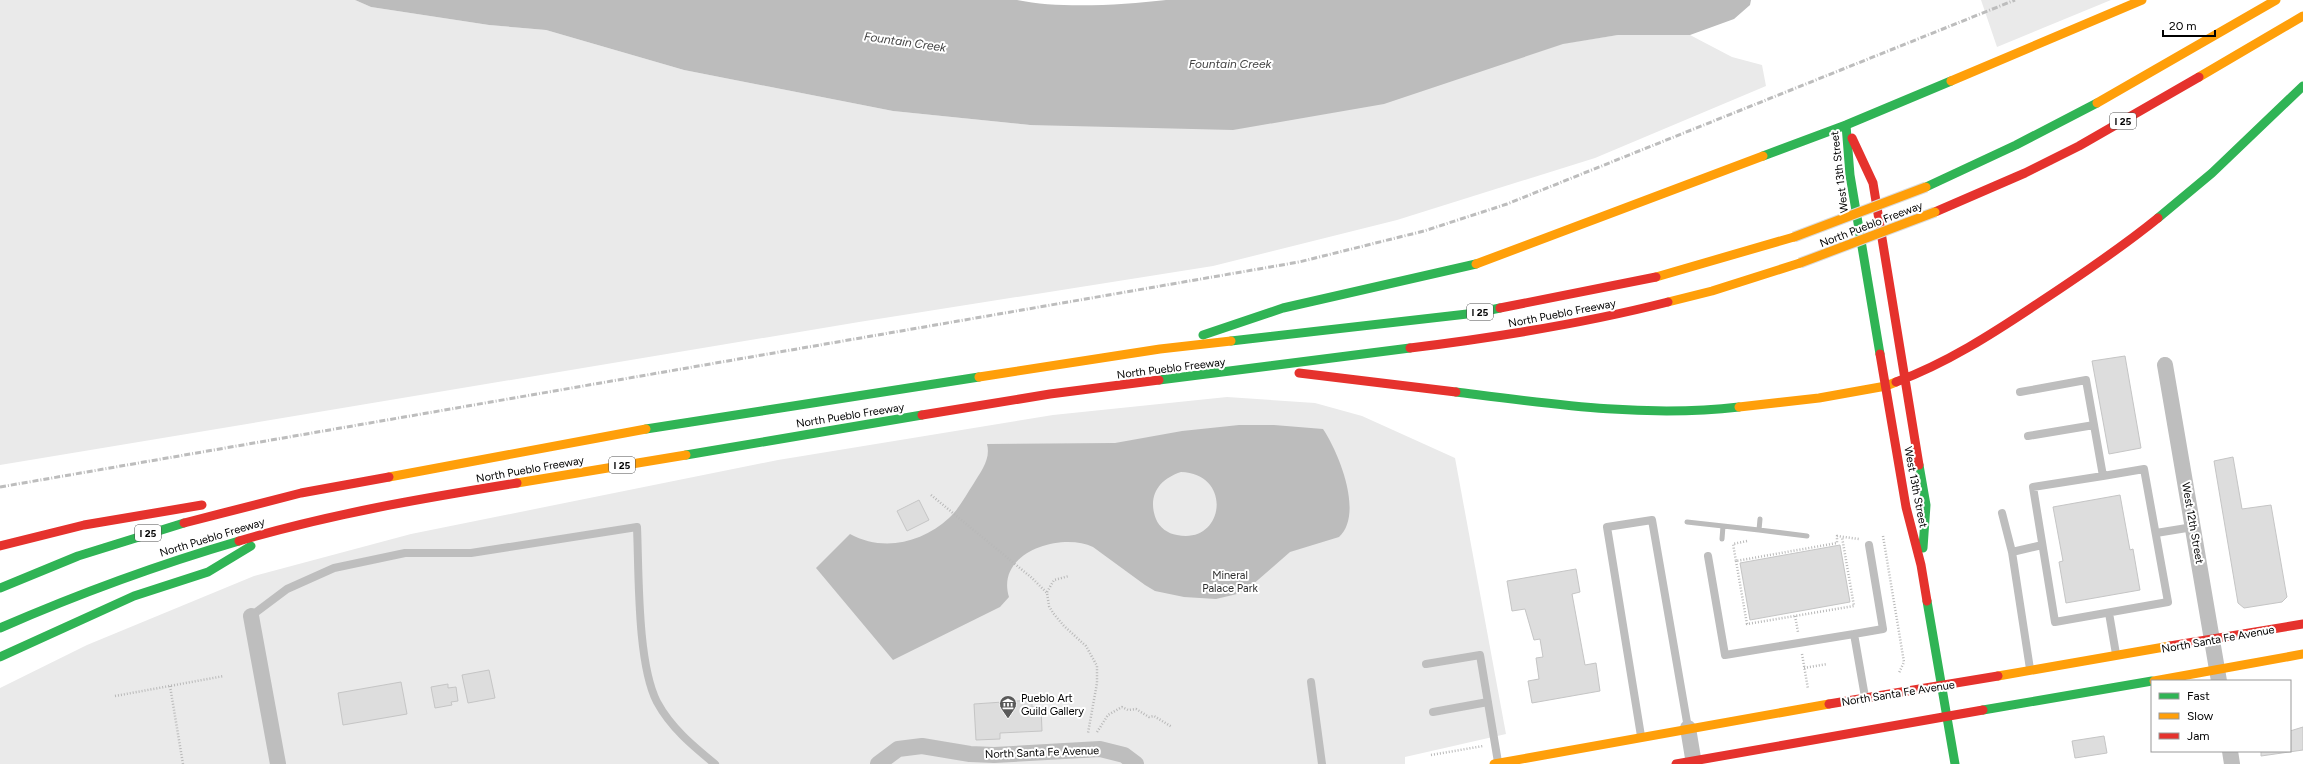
<svg xmlns="http://www.w3.org/2000/svg" width="2303" height="764" viewBox="0 0 2303 764" font-family="Figtree,sans-serif">
  <rect width="100%" height="100%" fill="#fff"/>
  <path fill="#eaeaea" d="M 0,0 L 355,0 L 371,7 L 489,25 L 546,30 L 684,70 L 893,111 L 1030,125 L 1618,35 L 1690,35 L 1732,57 L 1762,65 L 1766,86 L 1595,158 L 1397,220 L 1213,266 L 859,322 L 0,465 Z
    M 1981,0 L 2111,0 L 1997,47 Z
    M 1227,397 L 1315,403 L 1362,416 L 1455,458 L 1506,734 L 1405,757 L 1405,764 L 0,764 L 0,688 L 87,645 L 254,576 L 411,534 L 778,460 L 1053,415 Z"/>
  <path fill="#bcbcbc" fill-rule="evenodd" d="M 355,0 L 1017,0 C 1061,9 1121,5 1166,0 L 1751,0 L 1750,5 L 1734,19 L 1690,35 L 1618,35 L 1563,44 L 1384,104 L 1233,130 L 1030,125 L 893,111 L 684,70 L 546,30 L 489,25 L 371,7 Z
    M 1239,425 L 1274,425 L 1323,429 C 1339,453 1364,514 1339,537 L 1290,552 L 1251,586 L 1237,594 L 1216,599 L 1184,597 L 1155,591 L 1145,585 L 1093,547 C 1062,532 995,552 1009,597 L 1000,607 L 893,660 L 816,568 L 850,534 C 883,552 922,543 949,518 C 959,509 966,495 974,483 C 981,471 991,459 987,444 L 1115,443 L 1182,431 ZM 1181,472 C 1234,474 1224,545 1177,535 C 1168,534 1159,527 1156,519 C 1147,496 1159,479 1181,472 Z"/>
  <g fill="none" stroke-linecap="round" stroke-linejoin="round">
    <path stroke="#bcbcbc" stroke-width="5" d="M 1687,522 L 1759,530 L 1760,519
      M 1759,530 L 1807,536
      M 1722,539 L 1723,526"/>
  </g>
  <path fill="#ddd" stroke="#c5c5c5" d="M 2125,356 L 2141,448 L 2109,454 L 2092,361 Z
    M 2233,457 L 2242,509 L 2271,505 L 2286,592 L 2287,597 L 2282,602 L 2244,608 L 2238,603 L 2214,461 Z
    M 2120,495 L 2130,550 L 2133,549 L 2140,590 L 2066,603 L 2059,562 L 2063,561 L 2053,507 Z
    M 919,500 L 929,520 L 907,531 L 897,511 Z
    M 1840,545 L 1850,602 L 1750,620 L 1740,563 Z
    M 1576,569 L 1580,592 L 1572,594 L 1585,665 L 1596,663 L 1600,691 L 1532,703 L 1528,681 L 1539,679 L 1536,658 L 1543,657 L 1540,639 L 1534,640 L 1525,609 L 1512,611 L 1507,581 Z
    M 489,670 L 495,698 L 468,703 L 462,675 Z
    M 401,682 L 407,714 L 343,725 L 338,693 Z
    M 448,684 L 448,688 L 456,687 L 458,701 L 451,702 L 452,705 L 435,708 L 431,687 Z
    M 1032,700 L 1032,707 L 1041,707 L 1042,731 L 1000,733 L 1000,739 L 976,740 L 974,704 Z
    M 2303,727 L 2303,750 L 2261,756 L 2261,751 L 2290,751 L 2290,731 Z
    M 2104,736 L 2107,753 L 2075,758 L 2072,741 Z"/>
  <g fill="none" stroke-linecap="round" stroke-linejoin="round">
    <path stroke="#b8b8b8" stroke-width="2.5" stroke-dasharray="1 2" stroke-linecap="butt" d="M 931,495 L 1032,578 L 1047,593 L 1049,606 L 1053,613 L 1064,626 L 1086,646 L 1097,666 L 1097,683 L 1088,733
      M 1883,536 L 1904,662 L 1899,673
      M 1747,541 L 1733,544 L 1736,561 L 1837,543 L 1837,536 L 1859,539
      M 1736,561 L 1747,624 L 1854,606 L 1842,537
      M 1047,592 L 1054,580 L 1069,576
      M 1795,616 L 1798,632
      M 1802,654 L 1808,689
      M 1804,668 L 1827,664
      M 170,686 L 183,764
      M 115,696 L 224,676
      M 1097,732 L 1108,715 L 1122,707 L 1128,710 L 1136,709 L 1149,717 L 1154,716 L 1172,727
      M 1431,755 L 1483,746"/>
    <path stroke="#bebebe" stroke-width="8" d="M 2020,392 L 2086,380 L 2094,425
      M 2028,436 L 2094,425 L 2103,476 L 2033,487 L 2055,622 L 2168,602 L 2144,469 L 2103,476
      M 2002,513 L 2012,552 L 2030,669
      M 2156,533 L 2193,527
      M 2012,552 L 2042,545
      M 1708,556 L 1725,655 L 1854,634
      M 2109,613 L 2116,654
      M 251,616 L 287,589 L 334,568 L 405,553 L 471,553 L 637,527 C 639,572 637,663 657,702 C 671,728 693,746 715,764
      M 1426,664 L 1480,655 L 1498,762
      M 1311,682 L 1322,764
      M 1865,697 L 1854,634 L 1883,629 L 1869,545
      M 1433,712 L 1488,702
      M 1641,736 L 1607,527 L 1652,520 L 1688,728"/>
    <path stroke="#bebebe" stroke-width="16" d="M 2165,365 L 2219,681
      M 251,616 L 278,764
      M 1688,728 L 1694,764
      M 2230,751 L 2232,764
      M 878,764 L 898,749 L 922,746 L 970,754 L 994,755 L 1100,749 L 1124,755 L 1136,764"/>
    <path stroke="#30b455" stroke-width="9" d="M 1846,125 L 1850,175 L 1880,354
      M 1763,156 L 1846,125 L 1951,81
      M 1926,187 L 2016,145 L 2097,103
      M 2158,218 L 2212,173 L 2303,86
      M 1203,335 L 1283,308 L 1476,264
      M 1231,341 L 1476,313 L 1500,308
      M 1159,380 L 1410,348
      M 1456,392 C 1550,404 1645,418 1739,407
      M 646,429 L 979,377
      M 686,455 L 922,415
      M 1919,465 L 1926,505 L 1923,548
      M 0,588 L 78,556 L 184,523
      M 1927,601 L 1955,764
      M 0,628 C 78,594 157,565 239,541
      M 0,657 L 134,596 L 208,572 L 251,546
      M 1983,710 L 2152,681"/>
    <path stroke="#ff9f0a" stroke-width="9" d="M 2199,77 L 2303,16
      M 1951,81 L 2142,0
      M 2097,103 L 2276,0
      M 1476,264 L 1763,156
      M 1656,277 L 1794,237
      M 1668,302 L 1712,291 L 1800,263
      M 979,377 L 1160,349 L 1231,341
      M 1739,407 L 1819,398 L 1886,386 L 1896,382
      M 389,477 L 646,429
      M 517,483 L 686,455
      M 1998,676 L 2170,646
      M 2154,681 L 2303,654
      M 1494,764 L 1829,704"/>
    <path stroke="#e5322d" stroke-width="9" d="M 1852,138 L 1873,183 L 1919,465
      M 1935,212 L 2025,173 L 2079,146 L 2199,77
      M 1500,308 L 1656,277
      M 1410,348 C 1499,337 1582,324 1668,302
      M 1880,354 L 1906,507 L 1921,565 L 1927,601
      M 1299,373 L 1456,392
      M 1896,382 C 1947,363 1992,334 2037,304 C 2078,277 2120,249 2158,218
      M 922,415 L 1050,394 L 1159,380
      M 184,523 L 301,493 L 389,477
      M 239,541 C 330,514 424,498 517,483
      M 0,546 L 84,525 L 202,505
      M 2170,646 L 2303,624
      M 1829,704 L 1998,676
      M 1676,764 L 1983,710"/>
    <path stroke="#bdbdbd" stroke-width="3" stroke-dasharray="6 2 1 2" stroke-linecap="butt" d="M 0,487 L 1299,262 L 1424,231 L 1507,204 L 2015,0"/>
    <defs>
      <path id="slow-bridge" d="M 1794,237 L 1926,187
        M 1800,263 L 1935,212"/>
    </defs>
    <use href="#slow-bridge" stroke="#dbdbdb" stroke-width="11" stroke-linecap="butt"/>
    <use href="#slow-bridge" stroke="#ff9f0a" stroke-width="9"/>
  </g>
  <defs>
    <symbol id="museum-pin" viewBox="-11 -11 22 30"><path d="M0 17L-7.5 6A9.5 9.5 0 1 1 7.5 6Z" fill="#595959" stroke="#fff"/><path d="M0-6L6-3V-2H-6V-3ZM-5-1h2V3h-2ZM-1-1h2V3h-2ZM3-1h2V3H3ZM-6 4H6V6H-6Z" fill="#fff"/></symbol>
  </defs>
  <g fill-rule="evenodd">
    <use href="#museum-pin" x="998" y="694" width="20" height="27"/>
  </g>
  <g text-anchor="middle" stroke-width="4" stroke-linejoin="round" paint-order="stroke">
    <g fill="#fff" stroke="#4c4c4c" stroke-width="1">
      <rect x="2110" y="113" width="26" height="16" rx="3"/>
      <rect x="1467" y="304" width="26" height="16" rx="3"/>
      <rect x="609" y="457" width="26" height="16" rx="3"/>
      <rect x="135" y="525" width="26" height="16" rx="3"/>
    </g>
    <g font-size="10" font-weight="bold" fill="#000">
      <text x="2123" y="125">I 25</text>
      <text x="1480" y="316">I 25</text>
      <text x="622" y="469">I 25</text>
      <text x="148" y="537">I 25</text>
    </g>
    <g font-size="11" fill="#000" stroke="#fff">
      <text transform="translate(1839 172) rotate(-97)" y="4">West 13th Street</text>
      <text transform="translate(1871 224) rotate(-21)" y="4">North Pueblo Freeway</text>
      <text transform="translate(1562 313) rotate(-11)" y="4">North Pueblo Freeway</text>
      <text transform="translate(1171 368) rotate(-7)" y="4">North Pueblo Freeway</text>
      <text transform="translate(850 415) rotate(-9)" y="4">North Pueblo Freeway</text>
      <text transform="translate(530 469) rotate(-10)" y="4">North Pueblo Freeway</text>
      <text transform="translate(1916 487) rotate(79)" y="4">West 13th Street</text>
      <text transform="translate(2193 523) rotate(80)" y="4">West 12th Street</text>
      <text transform="translate(212 537) rotate(-17)" y="4">North Pueblo Freeway</text>
      <text transform="translate(2218 639) rotate(-10)" y="4">North Santa Fe Avenue</text>
      <text transform="translate(1898 693) rotate(-9)" y="4">North Santa Fe Avenue</text>
      <text transform="translate(1042 752) rotate(-2)" y="4">North Santa Fe Avenue</text>
    </g>
    <g font-size="11" fill="#303030" stroke="#fff">
      <text x="1230" y="579">Mineral<tspan x="1230" dy="13">Palace Park</tspan></text>
    </g>
    <g font-size="11" fill="#000" stroke="#fff" text-anchor="start">
      <text x="1021" y="702">Pueblo Art<tspan x="1021" dy="13">Guild Gallery</tspan></text>
    </g>
    <g font-size="12" font-style="italic" fill="#414141" stroke="#fff">
      <text transform="translate(905 42) rotate(8)" y="4">Fountain Creek</text>
      <text x="1230" y="68">Fountain Creek</text>
    </g>
  </g>
  <rect x="2151" y="680" width="140" height="72" fill="#ffffff" stroke="#999999"/>
  <rect x="2159" y="693" width="20" height="6" fill="#30b455" stroke="#999999"/>
  <text x="2187" y="700" font-size="12" fill="#000000">Fast</text>
  <rect x="2159" y="713" width="20" height="6" fill="#ff9f0a" stroke="#999999"/>
  <text x="2187" y="720" font-size="12" fill="#000000">Slow</text>
  <rect x="2159" y="733" width="20" height="6" fill="#e5322d" stroke="#999999"/>
  <text x="2187" y="740" font-size="12" fill="#000000">Jam</text>
  <path d="M2163 30v6h52v-6" fill="none" stroke="#000000" stroke-width="2"/>
  <text x="2169" y="30" font-size="12" fill="#000000" stroke="#ffffff" stroke-width="3" paint-order="stroke">20 m</text>
</svg>
